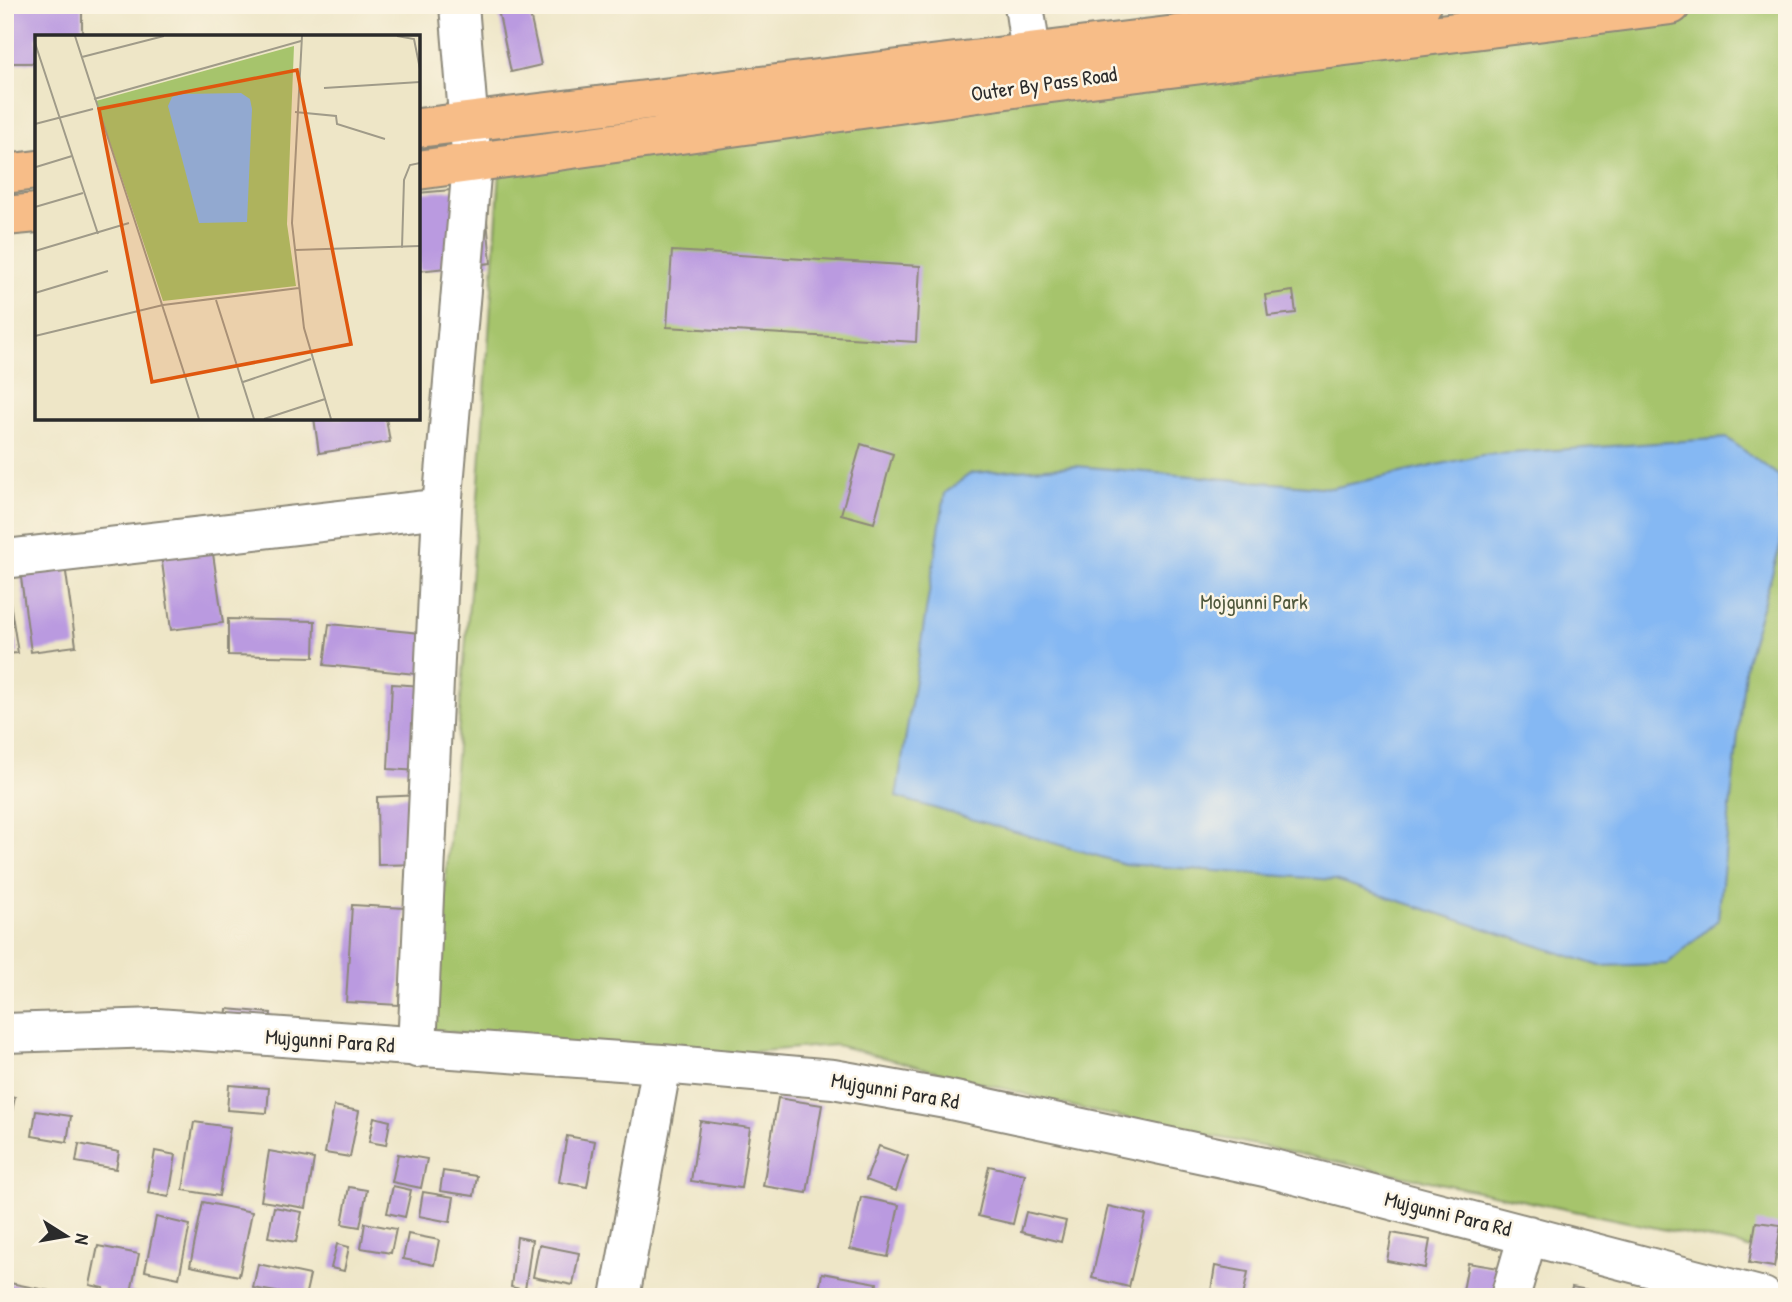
<svg xmlns="http://www.w3.org/2000/svg" width="1792" height="1302" viewBox="0 0 1792 1302" font-family="'Patrick Hand',sans-serif">
  <rect width="100%" height="100%" fill="#fcf5e5"/>
  <filter id="ink" filterUnits="userSpaceOnUse"><feTurbulence type="fractalNoise" baseFrequency=".0143" numOctaves="2"/><feDisplacementMap in="SourceGraphic" scale="14" xChannelSelector="R" yChannelSelector="G"/><feConvolveMatrix kernelMatrix="1 2 1 2 8 2 1 2 1" color-interpolation-filters="sRGB"/></filter>
  <filter id="wash" filterUnits="userSpaceOnUse"><feTurbulence type="fractalNoise" baseFrequency=".00686" numOctaves="4" result="noise"/><feDisplacementMap in="SourceGraphic" scale="28" xChannelSelector="R" yChannelSelector="G"/><feGaussianBlur stdDeviation="1.57" result="paint"/><feColorMatrix in="noise" values="0 0 0 0 0 0 0 0 0 0 0 0 0 0 0 0 0 1.4 0 .05"/><feComposite in="paint" operator="in"/></filter>
  <g filter="url(#wash)">
    <rect width="100%" height="100%" fill="#eee6c7"/>
    <path fill="#a6c46c" stroke="#68784c" stroke-width="2" d="M 1737,5 L 1787,5 L 1787,1261 L 1739,1245 L 1086,1110 L 836,1045 L 665,1059 L 433,1030 L 478,497 L 500,171 L 1036,93 Z"/>
    <path fill="#85b8f3" stroke="#58728f" stroke-width="2" d="M 1727,438 L 1779,476 L 1781,544 L 1746,661 L 1718,920 L 1667,964 L 1600,966 L 1335,880 L 1125,864 L 896,797 L 945,493 L 971,473 L 1076,466 L 1332,488 L 1482,455 Z"/>
    <g id="blocks">
      <path fill="#ba9ae0" d="M 5,5 L 82,5 L 82,37 L 37,37 L 37,63 L 5,63 Z
        M 497,5 L 528,5 L 541,65 L 511,72 Z
        M 484,187 L 491,263 L 419,271 L 418,193 Z
        M 672,251 L 920,266 L 916,342 L 667,327 Z
        M 1293,291 L 1296,313 L 1268,316 L 1265,295 Z
        M 314,418 L 386,418 L 390,442 L 319,453 Z
        M 861,444 L 893,454 L 874,523 L 841,514 Z
        M 211,540 L 223,623 L 171,630 L 160,547 Z
        M 62,543 L 76,646 L 31,652 L 17,548 Z
        M 5,570 L 18,653 L 5,654 Z
        M 228,619 L 315,621 L 314,657 L 228,655 Z
        M 329,624 L 440,635 L 436,676 L 324,665 Z
        M 392,684 L 423,686 L 419,771 L 388,769 Z
        M 424,795 L 426,864 L 378,865 L 377,797 Z
        M 352,905 L 405,908 L 399,1005 L 346,1002 Z
        M 227,1009 L 271,1013 L 269,1030 L 225,1027 Z
        M 229,1085 L 269,1088 L 267,1113 L 227,1110 Z
        M 5,1095 L 15,1097 L 6,1140 L 5,1140 Z
        M 778,1098 L 822,1105 L 807,1193 L 763,1186 Z
        M 334,1106 L 359,1111 L 350,1157 L 325,1153 Z
        M 36,1111 L 71,1116 L 67,1142 L 32,1136 Z
        M 374,1117 L 390,1121 L 386,1145 L 369,1142 Z
        M 700,1121 L 750,1128 L 741,1188 L 691,1181 Z
        M 194,1122 L 230,1127 L 219,1196 L 183,1190 Z
        M 567,1136 L 595,1141 L 587,1187 L 559,1182 Z
        M 79,1144 L 119,1152 L 116,1169 L 76,1162 Z
        M 879,1146 L 908,1156 L 896,1191 L 866,1180 Z
        M 155,1151 L 176,1155 L 169,1197 L 148,1193 Z
        M 269,1151 L 314,1159 L 306,1208 L 261,1201 Z
        M 398,1154 L 427,1159 L 421,1188 L 392,1182 Z
        M 989,1166 L 1025,1174 L 1013,1224 L 978,1216 Z
        M 443,1171 L 477,1176 L 474,1196 L 440,1191 Z
        M 393,1186 L 411,1190 L 405,1217 L 387,1213 Z
        M 349,1187 L 367,1190 L 360,1227 L 342,1224 Z
        M 423,1192 L 454,1197 L 450,1222 L 419,1216 Z
        M 861,1197 L 899,1205 L 888,1257 L 850,1249 Z
        M 203,1202 L 252,1212 L 239,1276 L 190,1266 Z
        M 1108,1206 L 1146,1215 L 1129,1287 L 1092,1278 Z
        M 274,1207 L 302,1212 L 296,1242 L 268,1237 Z
        M 1026,1212 L 1066,1221 L 1061,1242 L 1021,1232 Z
        M 156,1217 L 190,1225 L 179,1278 L 145,1271 Z
        M 1756,1222 L 1781,1225 L 1774,1267 L 1749,1263 Z
        M 365,1223 L 396,1229 L 391,1253 L 361,1248 Z
        M 1392,1233 L 1430,1240 L 1425,1268 L 1387,1261 Z
        M 408,1234 L 439,1240 L 434,1265 L 403,1259 Z
        M 517,1237 L 532,1240 L 525,1290 L 511,1287 Z
        M 337,1244 L 349,1247 L 344,1271 L 331,1268 Z
        M 539,1245 L 579,1253 L 573,1285 L 533,1277 Z
        M 98,1246 L 139,1254 L 131,1292 L 147,1297 L 103,1297 L 104,1288 L 90,1285 Z
        M 1468,1263 L 1499,1268 L 1494,1297 L 1462,1297 Z
        M 258,1264 L 310,1275 L 305,1297 L 253,1288 Z
        M 1215,1266 L 1248,1272 L 1243,1297 L 1211,1291 Z
        M 822,1273 L 877,1283 L 875,1297 L 818,1297 Z
        M 5,1282 L 65,1294 L 64,1297 L 5,1297 Z
        M 1572,1287 L 1604,1293 L 1603,1297 L 1570,1297 Z
        M 531,1291 L 555,1295 L 555,1297 L 530,1297 Z"/>
    </g>
  </g>
  <g filter="url(#ink)">
    <use href="#blocks" fill-opacity="0" stroke="#8c8879" stroke-width="2"/>
    <g fill="none" stroke-linecap="round" stroke-linejoin="round">
      <defs>
        <path id="minor" d="M 1024,5 L 1031,53
          M 5,559 L 442,508
          M 5,1033 L 157,1028 L 662,1064 L 833,1079 L 946,1099 L 1269,1168 L 1763,1297
          M 417,1048 L 442,508 L 472,164 L 459,5
          M 620,1297 L 662,1064
          M 1510,1297 L 1528,1235"/>
        <path id="primary" d="M 418,128 L 1421,5
          M 418,170 L 1035,85 L 1671,5
          M 5,174 L 37,170
          M 5,216 L 37,213"/>
      </defs>
      <use href="#minor" stroke="#8c8879" stroke-width="42"/>
      <use href="#primary" stroke="#8c8879" stroke-width="42"/>
      <use href="#minor" stroke="#fff" stroke-width="38"/>
      <use href="#primary" stroke="#f7bd88" stroke-width="38"/>
    </g>
  </g>
  <g text-anchor="middle" stroke-width="5" stroke-linejoin="round" paint-order="stroke">
    <g font-size="21" fill="#2b2b2b" stroke="#fcf5e5">
      <text transform="translate(1044 84) rotate(-8)" y="7">Outer By Pass Road</text>
      <text transform="translate(330 1041) rotate(4)" y="7">Mujgunni Para Rd</text>
      <text transform="translate(895 1091) rotate(10)" y="7">Mujgunni Para Rd</text>
      <text transform="translate(1448 1214) rotate(14)" y="7">Mujgunni Para Rd</text>
    </g>
    <g font-size="21" fill="#50593e" stroke="#fcf5e5">
      <text x="1254" y="609">Mojgunni Park</text>
    </g>
  </g>
  <g transform="translate(35 35)">
    <rect width="385" height="385" fill="#eee6c7"/>
    <path d="M 259,11 L 252,189 L 261,251 L 128,266 L 61,66 Z" fill="#a6c46c"/>
    <path d="M 206,58 L 215,64 L 217,74 L 212,187 L 164,188 L 133,71 L 137,62 L 147,59 Z" fill="#85b8f3"/>
    <path fill="none" stroke="#a09b89" stroke-width="2" d="M 40,1 L 164,384M 267,1 L 257,188 L 269,293 L 296,384M 362,1 L 379,4 L 385,34M 0,8 L 63,199M 47,22 L 129,1M 289,53 L 385,47M 59,64 L 266,6M 260,77 L 301,81 L 302,89 L 350,104M 0,89 L 58,74M 1,132 L 37,121M 0,172 L 48,158M 367,213 L 369,145 L 375,130 L 385,128M 260,215 L 385,211M 0,216 L 94,188M 0,258 L 73,236M 181,265 L 219,384M 0,301 L 128,270 L 264,253M 208,347 L 276,324M 229,384 L 290,364"/>
    <path fill="#df570e" fill-opacity="0.15" stroke="#df570e" stroke-width="3.5" d="M 262,35 L 316,309 L 117,347 L 64,74 Z"/>
    <rect width="385" height="385" fill="none" stroke="#2b2b2b" stroke-width="3.5"/>
  </g>
  <rect width="1792" height="1302" fill="none" stroke="#fcf5e5" stroke-width="28"/>
  <g transform="translate(66 1236) rotate(101)" stroke="#fcf5e5" stroke-width="5" paint-order="stroke">
  <path d="M0-5L12 26L0 18L-12 26Z" fill="#2b2b2b"/>
  <text y="-10" font-size="19" font-weight="bold" text-anchor="middle" fill="#2b2b2b">N</text>
  </g>
</svg>
